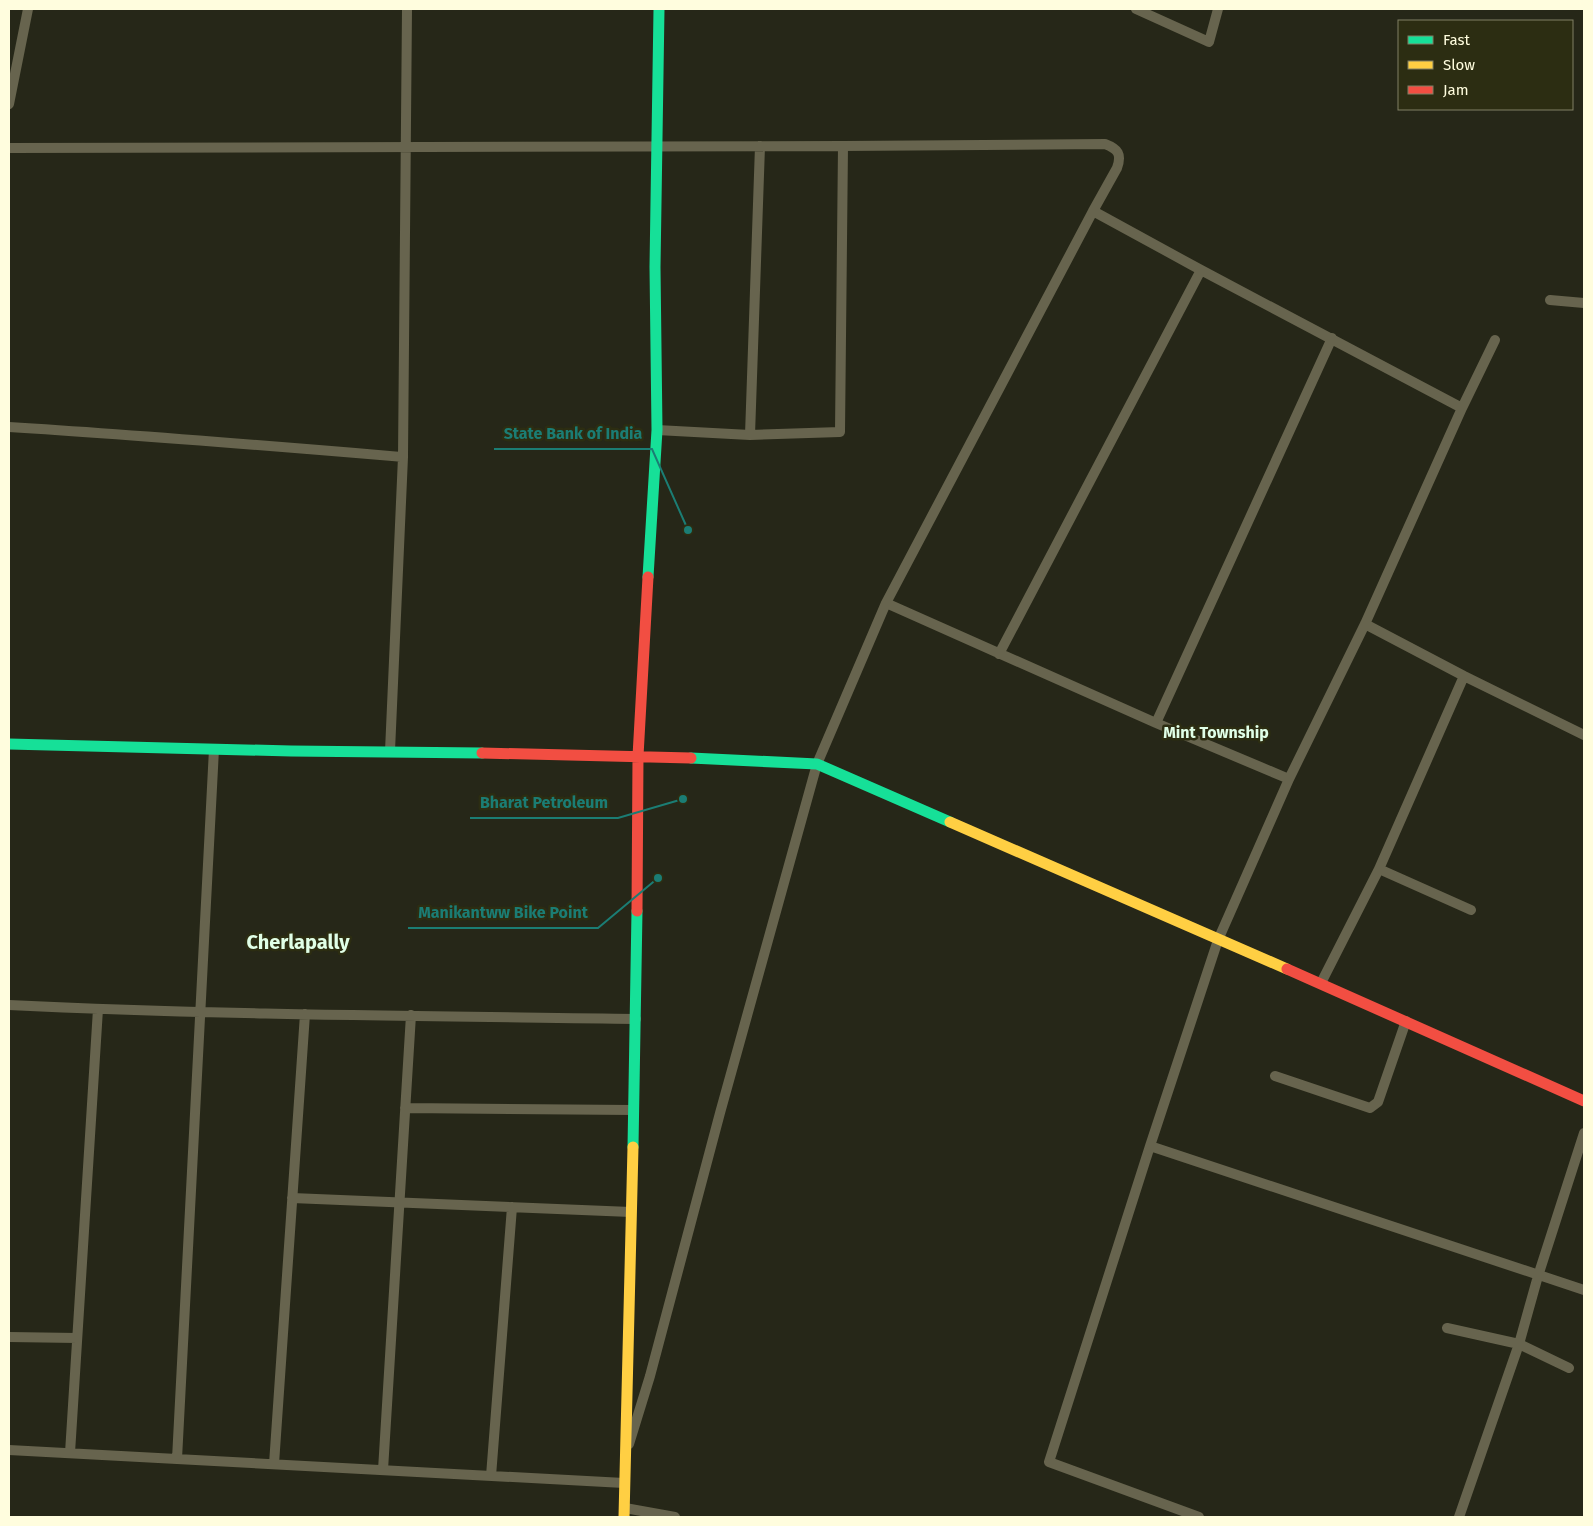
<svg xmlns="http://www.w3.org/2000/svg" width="1593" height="1526" viewBox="0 0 1593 1526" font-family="'Fira Sans',sans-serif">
  <rect width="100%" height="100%" fill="#262718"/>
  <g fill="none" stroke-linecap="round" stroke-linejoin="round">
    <path stroke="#67644e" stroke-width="10" d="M 1136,9 L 1209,42 L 1218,9
      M 9,104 L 28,9
      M 9,148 L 843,146 L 1105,144 C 1118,149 1122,154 1117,168 L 1093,211 L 886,603 L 817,764 L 720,1113 L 650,1376 L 629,1444
      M 1093,211 L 1201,270 L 1462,408
      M 1550,300 L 1584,303
      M 9,427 C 140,435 271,446 403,457
      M 657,430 L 750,435 L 840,432 L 843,146
      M 750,435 L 760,146
      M 886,603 L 1156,723 L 1289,779
      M 1365,624 L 1464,676 L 1584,735
      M 999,654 L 1201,270
      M 1156,723 L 1332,338
      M 390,751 L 403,457 L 407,9
      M 1379,869 L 1471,910
      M 1321,983 L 1379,869 L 1464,676
      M 9,1005 C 218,1015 427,1016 636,1019
      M 1275,1076 L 1370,1108 L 1378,1102 L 1406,1021
      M 405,1108 L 633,1110
      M 1150,1146 L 1584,1290
      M 292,1198 L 631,1212
      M 1447,1328 L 1519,1344 L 1569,1368
      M 9,1337 L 77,1338
      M 9,1450 L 624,1483
      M 70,1453 L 98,1009
      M 177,1459 L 214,749
      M 274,1464 L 305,1014
      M 383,1470 L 411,1015
      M 491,1476 L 512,1207
      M 625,1508 L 675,1517
      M 1199,1517 L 1049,1462 L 1150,1146 L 1218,940 L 1289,779 L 1365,624 L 1462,408 L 1495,340
      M 1459,1517 L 1519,1344 L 1538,1276 L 1584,1133"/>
    <path stroke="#16e098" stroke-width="11" d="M 648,577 L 657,430 L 655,267 L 659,9
      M 9,744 L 291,751 L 482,753
      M 691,758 L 817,764 L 950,822
      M 633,1147 L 637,911"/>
    <path stroke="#ffcf43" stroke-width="11" d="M 950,822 L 1287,969
      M 624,1517 L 633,1147"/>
    <path stroke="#f24e42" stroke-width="11" d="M 482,753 L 691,758
      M 637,911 L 638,756 L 648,577
      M 1287,969 L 1584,1101"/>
  </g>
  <g text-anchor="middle" stroke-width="5" stroke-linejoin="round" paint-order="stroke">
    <g font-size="16" font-weight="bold" fill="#e0ffe7" stroke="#2c2d12">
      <text x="1216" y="738">Mint Township</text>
    </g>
    <g font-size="20" font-weight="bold" fill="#e0ffe7" stroke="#2c2d12">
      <text x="298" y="949">Cherlapally</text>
    </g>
  </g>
  <path fill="none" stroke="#1b7d74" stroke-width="2" d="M688 530L652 449H494M683 799L618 818H470M658 878L598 928H408"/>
  <g fill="#1b7d74" stroke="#2c2d12" stroke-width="2">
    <circle cx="688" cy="530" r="5"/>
    <circle cx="683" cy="799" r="5"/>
    <circle cx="658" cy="878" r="5"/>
  </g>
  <g font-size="16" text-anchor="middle" font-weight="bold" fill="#1b7d74" stroke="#2c2d12" stroke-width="5" stroke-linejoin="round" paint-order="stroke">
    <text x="573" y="439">State Bank of India</text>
    <text x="544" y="808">Bharat Petroleum</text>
    <text x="503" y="918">Manikantww Bike Point</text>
  </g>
  <rect width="1593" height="1526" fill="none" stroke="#fffdde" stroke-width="20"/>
  <rect x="1398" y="20" width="175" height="90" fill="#2c2d12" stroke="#808064"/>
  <rect x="1408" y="36" width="25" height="8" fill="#16e098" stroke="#808064"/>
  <text x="1443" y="45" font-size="15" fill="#fffdde">Fast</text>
  <rect x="1408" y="61" width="25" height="8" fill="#ffcf43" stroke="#808064"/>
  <text x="1443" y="70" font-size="15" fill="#fffdde">Slow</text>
  <rect x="1408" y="86" width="25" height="8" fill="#f24e42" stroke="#808064"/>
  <text x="1443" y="95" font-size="15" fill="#fffdde">Jam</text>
</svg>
